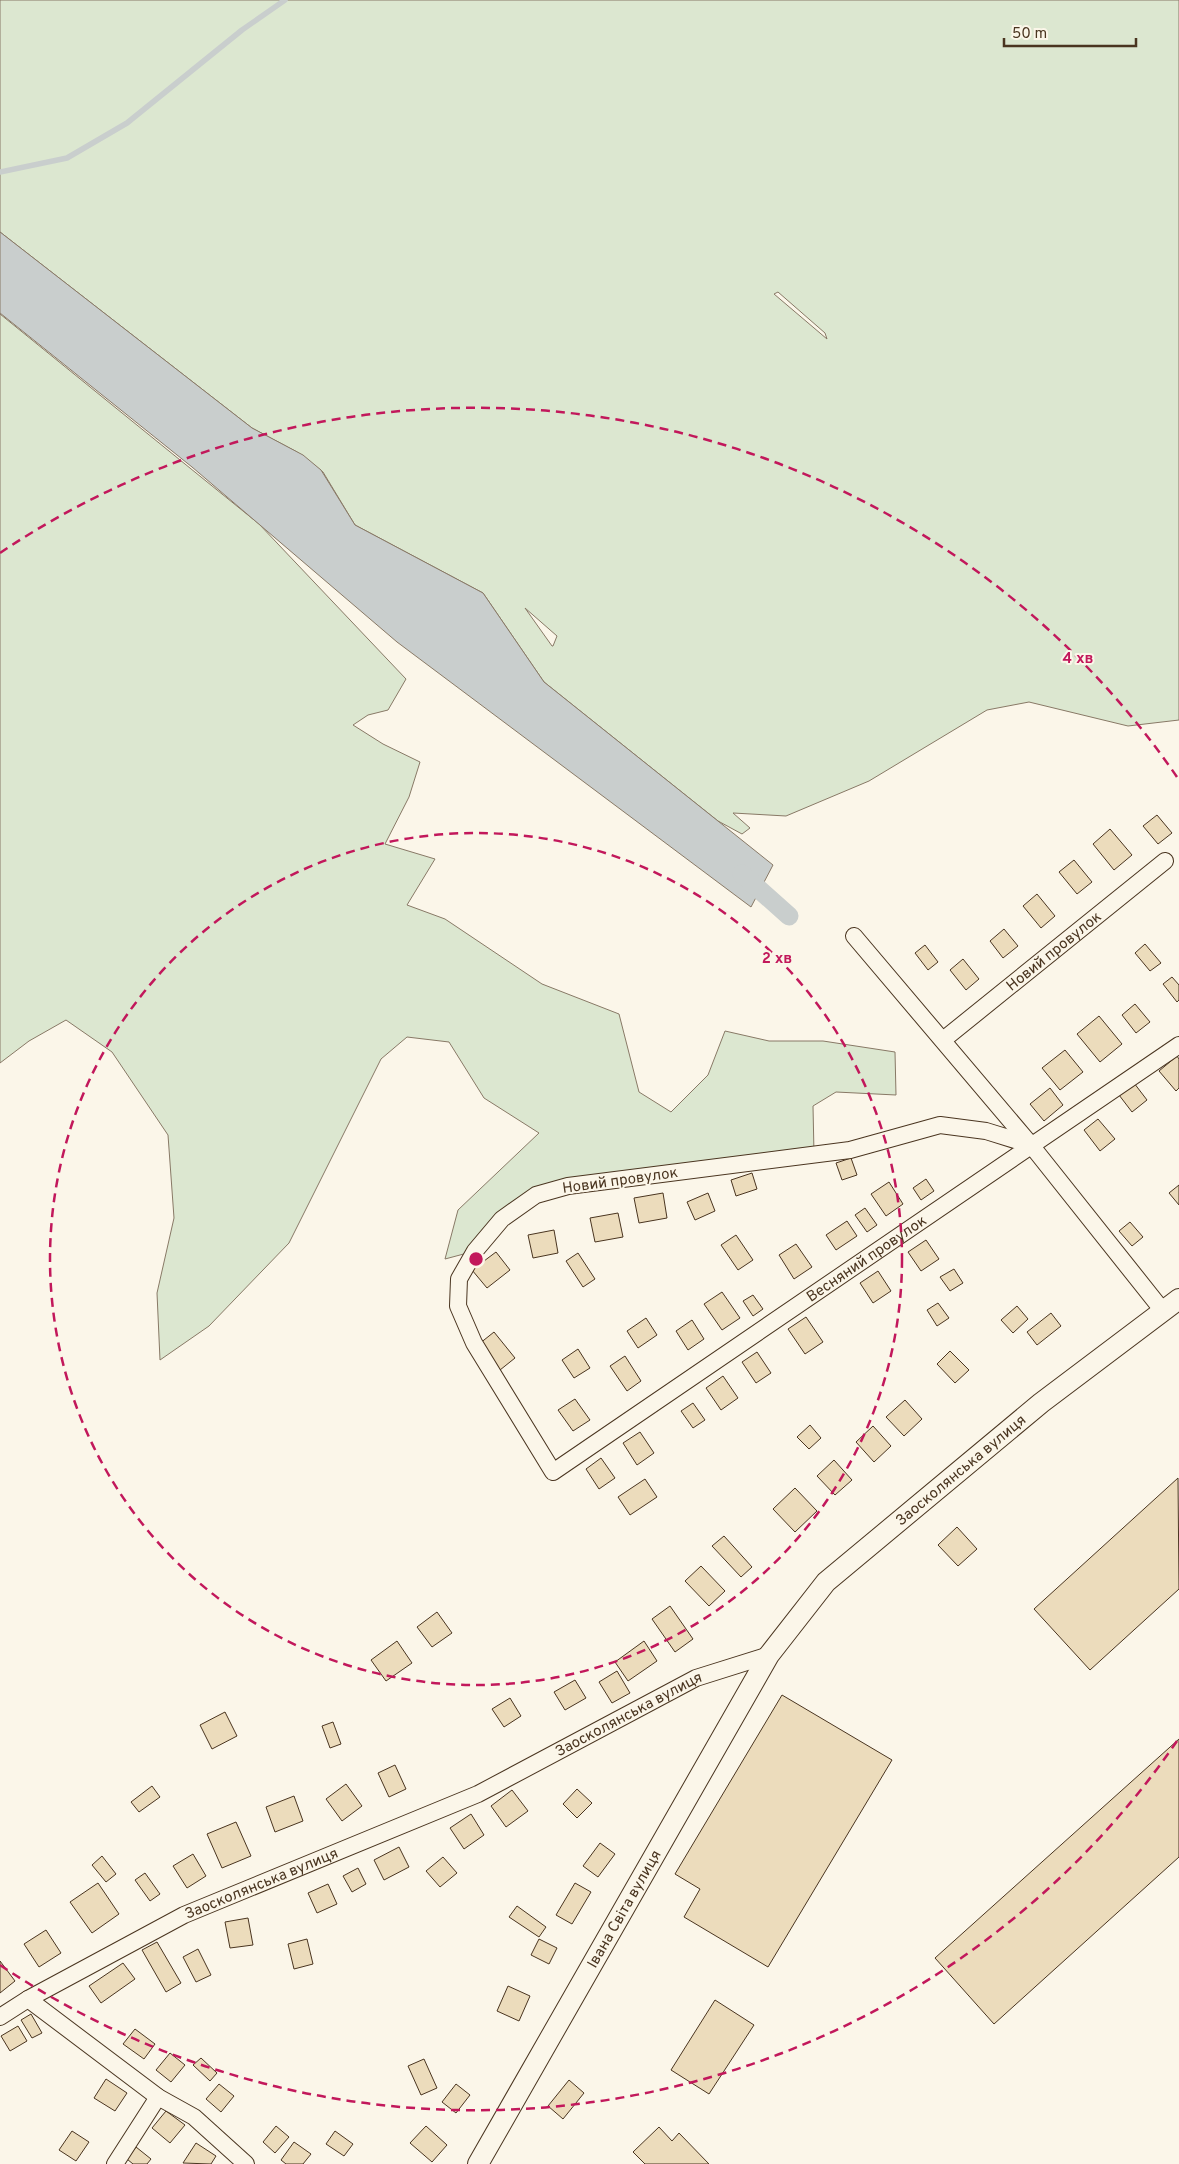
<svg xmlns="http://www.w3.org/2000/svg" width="1179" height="2164" viewBox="0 0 1179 2164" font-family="Overpass,sans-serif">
  <rect width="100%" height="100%" fill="#fbf6e9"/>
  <path fill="#dce7d0" stroke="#887966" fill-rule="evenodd" d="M 0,0 L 1179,0 L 1179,720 L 1128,726 L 1029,702 L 987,710 L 869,781 L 786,816 L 733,813 L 750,828 L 742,834 L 718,821 L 544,682 L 483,593 L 355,525 L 323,472 L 297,452 L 252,428 L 0,232 ZM 778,292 L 825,333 L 827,339 L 774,294 ZM 525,608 L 557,636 L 553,646 L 552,646 Z
    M 0,314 L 259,524 L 406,679 L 388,710 L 368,715 L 353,725 L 383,744 L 420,762 L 409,797 L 385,844 L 435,859 L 407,905 L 445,919 L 542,984 L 619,1014 L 639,1092 L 671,1112 L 708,1075 L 725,1031 L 769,1041 L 823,1041 L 895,1052 L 896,1095 L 836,1092 L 813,1106 L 814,1154 L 568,1186 L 515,1210 L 475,1251 L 445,1259 L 458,1210 L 539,1133 L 484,1098 L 449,1042 L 407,1037 L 381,1059 L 289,1243 L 209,1326 L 160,1360 L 157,1293 L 174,1218 L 168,1135 L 112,1052 L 66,1020 L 29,1041 L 0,1063 Z"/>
  <path fill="#c9cecd" stroke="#887966" d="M 0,232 L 252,428 L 303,455 L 321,470 L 355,525 L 483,593 L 544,682 L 773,865 L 751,907 L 397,642 L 192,467 L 0,313 Z"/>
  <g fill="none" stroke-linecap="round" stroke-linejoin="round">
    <path stroke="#c9cecd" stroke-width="5.5" d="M 0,172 L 67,158 L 127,123 L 242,30 L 285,0"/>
    <path stroke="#c9cecd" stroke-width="19" d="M 742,874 L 789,916"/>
  </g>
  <path fill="#ecdcbc" stroke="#4a3520" d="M 1157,815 L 1172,833 L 1158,844 L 1143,826 Z
    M 1110,829 L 1132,855 L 1114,870 L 1093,844 Z
    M 1074,860 L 1092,882 L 1077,894 L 1059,872 Z
    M 1037,894 L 1055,916 L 1041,928 L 1023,906 Z
    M 1004,929 L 1018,946 L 1003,958 L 990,941 Z
    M 1145,944 L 1161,963 L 1150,971 L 1135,953 Z
    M 925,945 L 938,962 L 928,970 L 915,953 Z
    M 963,959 L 979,979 L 966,990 L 950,970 Z
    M 1172,977 L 1179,985 L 1179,1000 L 1177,1002 L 1163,984 Z
    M 1135,1004 L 1150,1022 L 1136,1033 L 1122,1015 Z
    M 1099,1016 L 1122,1044 L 1100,1062 L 1077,1034 Z
    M 1065,1050 L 1083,1072 L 1060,1090 L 1042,1068 Z
    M 1177,1056 L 1179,1059 L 1179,1088 L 1176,1091 L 1159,1071 Z
    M 1134,1083 L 1147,1100 L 1132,1112 L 1119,1095 Z
    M 1050,1088 L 1063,1105 L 1044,1121 L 1030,1104 Z
    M 1098,1119 L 1115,1139 L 1100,1151 L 1084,1130 Z
    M 851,1158 L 857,1175 L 842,1180 L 836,1163 Z
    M 752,1173 L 757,1189 L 736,1196 L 731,1180 Z
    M 926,1179 L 934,1191 L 921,1200 L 913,1188 Z
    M 889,1182 L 903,1204 L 886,1216 L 871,1194 Z
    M 1179,1185 L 1179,1205 L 1169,1193 Z
    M 663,1193 L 667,1218 L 639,1223 L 634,1198 Z
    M 708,1193 L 715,1211 L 695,1220 L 687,1202 Z
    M 865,1208 L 877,1225 L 867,1232 L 855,1215 Z
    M 618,1213 L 623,1237 L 595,1242 L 590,1218 Z
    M 847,1221 L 857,1236 L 836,1250 L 826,1235 Z
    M 1130,1222 L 1143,1237 L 1132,1246 L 1119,1231 Z
    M 554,1230 L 558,1253 L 533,1258 L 528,1235 Z
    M 736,1235 L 753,1260 L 738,1270 L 721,1245 Z
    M 926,1240 L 939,1259 L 921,1271 L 908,1252 Z
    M 796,1244 L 812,1267 L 794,1279 L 779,1255 Z
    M 496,1252 L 510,1270 L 487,1288 L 472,1270 Z
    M 578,1253 L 595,1279 L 583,1287 L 566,1261 Z
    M 954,1269 L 963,1283 L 950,1291 L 940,1277 Z
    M 878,1271 L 891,1291 L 873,1303 L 860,1283 Z
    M 722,1292 L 740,1318 L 722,1330 L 704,1304 Z
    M 753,1295 L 763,1309 L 753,1316 L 743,1301 Z
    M 938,1303 L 949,1318 L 937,1326 L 927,1310 Z
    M 1017,1306 L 1028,1319 L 1013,1333 L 1001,1320 Z
    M 1051,1313 L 1061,1326 L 1037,1345 L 1027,1332 Z
    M 806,1317 L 823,1342 L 805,1354 L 788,1329 Z
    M 646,1318 L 657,1335 L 638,1348 L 627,1331 Z
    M 692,1320 L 704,1339 L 688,1350 L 676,1331 Z
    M 494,1332 L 515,1358 L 500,1370 L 479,1344 Z
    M 578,1349 L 590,1368 L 574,1378 L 562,1360 Z
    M 950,1351 L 969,1370 L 955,1383 L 937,1364 Z
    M 757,1352 L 771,1373 L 756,1383 L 742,1362 Z
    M 625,1356 L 641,1381 L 627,1391 L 610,1366 Z
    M 723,1376 L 738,1398 L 721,1410 L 706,1388 Z
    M 575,1399 L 590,1420 L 573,1431 L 558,1410 Z
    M 905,1400 L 922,1419 L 904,1436 L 886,1417 Z
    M 693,1403 L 705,1420 L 693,1428 L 681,1411 Z
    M 810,1425 L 821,1438 L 809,1449 L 797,1437 Z
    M 873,1426 L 891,1446 L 874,1462 L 856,1442 Z
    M 640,1432 L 654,1453 L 637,1465 L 623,1443 Z
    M 601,1458 L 615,1478 L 599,1489 L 586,1469 Z
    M 834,1460 L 852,1480 L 835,1495 L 817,1476 Z
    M 1178,1478 L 1179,1589 L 1090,1670 L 1034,1609 Z
    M 645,1479 L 657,1497 L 630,1515 L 618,1497 Z
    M 795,1488 L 817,1511 L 795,1532 L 773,1509 Z
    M 957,1527 L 977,1549 L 958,1566 L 938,1545 Z
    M 724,1536 L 752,1567 L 741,1577 L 712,1546 Z
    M 701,1566 L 725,1591 L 709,1606 L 685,1581 Z
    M 670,1606 L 693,1639 L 675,1652 L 652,1619 Z
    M 437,1612 L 452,1633 L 432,1647 L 417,1627 Z
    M 397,1641 L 412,1663 L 386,1681 L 371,1660 Z
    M 644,1641 L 657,1661 L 628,1681 L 615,1662 Z
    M 617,1671 L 630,1693 L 612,1703 L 599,1682 Z
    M 575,1680 L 586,1698 L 565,1710 L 554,1692 Z
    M 782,1695 L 892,1760 L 768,1967 L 684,1917 L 700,1889 L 675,1874 Z
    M 510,1698 L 521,1716 L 504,1727 L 492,1709 Z
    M 225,1712 L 237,1736 L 212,1749 L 200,1725 Z
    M 333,1722 L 341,1744 L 330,1748 L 322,1726 Z
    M 1179,1739 L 1179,1857 L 994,2024 L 935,1958 Z
    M 395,1765 L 406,1789 L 389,1797 L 378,1773 Z
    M 346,1784 L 362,1806 L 342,1821 L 326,1799 Z
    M 152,1786 L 160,1797 L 139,1812 L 131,1802 Z
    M 577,1789 L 592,1803 L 577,1818 L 563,1804 Z
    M 512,1790 L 528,1811 L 506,1827 L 491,1806 Z
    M 294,1796 L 303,1821 L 275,1832 L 266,1807 Z
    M 471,1814 L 484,1835 L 464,1849 L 450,1828 Z
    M 236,1822 L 251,1856 L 222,1868 L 207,1834 Z
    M 600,1843 L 615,1854 L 598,1877 L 583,1866 Z
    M 399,1847 L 409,1867 L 384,1880 L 374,1860 Z
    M 193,1854 L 206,1876 L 187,1888 L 173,1866 Z
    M 102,1856 L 116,1874 L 106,1882 L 92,1865 Z
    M 443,1857 L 457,1873 L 440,1887 L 426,1871 Z
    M 358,1868 L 366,1884 L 352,1892 L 343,1876 Z
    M 145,1873 L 160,1894 L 150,1901 L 135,1880 Z
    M 98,1883 L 119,1914 L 92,1933 L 70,1902 Z
    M 575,1883 L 591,1892 L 572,1924 L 556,1915 Z
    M 328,1884 L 337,1904 L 317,1913 L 308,1893 Z
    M 517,1906 L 546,1927 L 539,1937 L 509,1917 Z
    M 248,1918 L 253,1945 L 230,1948 L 225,1922 Z
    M 46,1930 L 61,1953 L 39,1967 L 24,1944 Z
    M 307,1939 L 313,1964 L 294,1969 L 288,1944 Z
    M 539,1939 L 557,1948 L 549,1964 L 531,1955 Z
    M 157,1942 L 181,1983 L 166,1992 L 142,1950 Z
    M 198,1949 L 211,1975 L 196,1982 L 183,1957 Z
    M 0,1961 L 15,1981 L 0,1993 Z
    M 123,1963 L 135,1979 L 101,2003 L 89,1986 Z
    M 508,1986 L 530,1996 L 519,2021 L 497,2011 Z
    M 715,2000 L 754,2025 L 709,2094 L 671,2070 Z
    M 31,2014 L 42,2033 L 32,2038 L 21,2020 Z
    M 18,2026 L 27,2041 L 10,2051 L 1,2036 Z
    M 135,2029 L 155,2044 L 144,2059 L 123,2044 Z
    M 170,2053 L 185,2065 L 171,2082 L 156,2070 Z
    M 201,2058 L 217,2073 L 210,2081 L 193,2065 Z
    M 424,2059 L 437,2088 L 421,2095 L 408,2066 Z
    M 106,2079 L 127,2093 L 115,2111 L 94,2098 Z
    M 569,2080 L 584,2093 L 563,2119 L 548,2106 Z
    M 219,2084 L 234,2096 L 221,2112 L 206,2099 Z
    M 456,2084 L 470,2095 L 456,2113 L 442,2102 Z
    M 166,2111 L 185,2125 L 170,2143 L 152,2128 Z
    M 276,2126 L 289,2137 L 275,2153 L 263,2142 Z
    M 426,2126 L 447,2145 L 432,2162 L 410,2143 Z
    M 659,2127 L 672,2141 L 679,2133 L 709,2164 L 645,2164 L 633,2152 Z
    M 72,2131 L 89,2142 L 76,2161 L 59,2150 Z
    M 335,2131 L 353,2144 L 344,2156 L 326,2144 Z
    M 294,2142 L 311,2154 L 303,2164 L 286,2164 L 281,2160 Z
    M 196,2143 L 216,2156 L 211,2164 L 183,2163 Z
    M 136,2147 L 151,2159 L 147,2164 L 133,2164 L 127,2159 Z"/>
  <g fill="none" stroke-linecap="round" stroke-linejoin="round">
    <defs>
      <g id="minor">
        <path d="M 854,936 L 1031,1145 L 1163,1311"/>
        <path id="s1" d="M 943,1040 L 1165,861"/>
        <path id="s2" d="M 1031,1145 L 986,1131 L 940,1125 L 850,1150 L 568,1186 L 536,1195 L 502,1219 L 475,1251 L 459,1279 L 458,1306 L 474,1343 L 553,1472 L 1179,1045"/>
        <path d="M 28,1999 L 158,2097 L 194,2117 L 246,2164"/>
        <path id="s3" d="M 0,2017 L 28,1999 L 184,1915 L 478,1794 L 696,1678 L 769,1655"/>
        <path d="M 115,2164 L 158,2097"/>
      </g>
      <g id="tertiary">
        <path id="s4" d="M 478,2164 L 769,1655 L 826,1582 L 1041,1403 L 1179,1299"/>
      </g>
    </defs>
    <use href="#minor" stroke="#4a3520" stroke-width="18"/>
    <use href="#tertiary" stroke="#4a3520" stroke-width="22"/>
    <use href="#minor" stroke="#fbf6e9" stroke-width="16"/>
    <use href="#tertiary" stroke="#fbf6e9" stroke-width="20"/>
  </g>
  <g fill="none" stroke="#c2185b" stroke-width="2.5" stroke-dasharray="9 6">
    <circle cx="476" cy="1259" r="426"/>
    <path d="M1177 1741A851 851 0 0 1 0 1965M0 553A851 851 0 0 1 1177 777"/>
  </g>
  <g text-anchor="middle" stroke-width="4" stroke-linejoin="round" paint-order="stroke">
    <g font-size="15" fill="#4a3520" stroke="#fbf6e9">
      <text dy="5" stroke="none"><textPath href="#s1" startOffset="142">Новий провулок</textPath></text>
      <text transform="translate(620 1180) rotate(-8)" y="5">Новий провулок</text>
      <text dy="5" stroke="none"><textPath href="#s2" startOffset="1218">Весняний провулок</textPath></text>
      <text dy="5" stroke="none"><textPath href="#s4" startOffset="854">Заосколянська вулиця</textPath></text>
      <text dy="5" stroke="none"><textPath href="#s3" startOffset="699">Заосколянська вулиця</textPath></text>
      <text dy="5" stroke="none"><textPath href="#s3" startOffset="294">Заосколянська вулиця</textPath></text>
      <text dy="5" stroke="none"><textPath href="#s4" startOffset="294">Івана Світа вулиця</textPath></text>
    </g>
  </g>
  <circle cx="476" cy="1259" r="8" fill="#c2185b" stroke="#fbf6e9" stroke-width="2.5"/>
  <g font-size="15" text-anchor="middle" font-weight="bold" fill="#c2185b" stroke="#fbf6e9" stroke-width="4" stroke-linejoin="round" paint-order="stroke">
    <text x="1078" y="663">4 хв</text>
    <text x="777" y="963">2 хв</text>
  </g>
  <path d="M1004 38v8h132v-8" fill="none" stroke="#4a3520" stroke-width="2.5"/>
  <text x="1012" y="38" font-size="15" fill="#4a3520" stroke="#fbf6e9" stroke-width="4" paint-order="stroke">50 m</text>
</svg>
